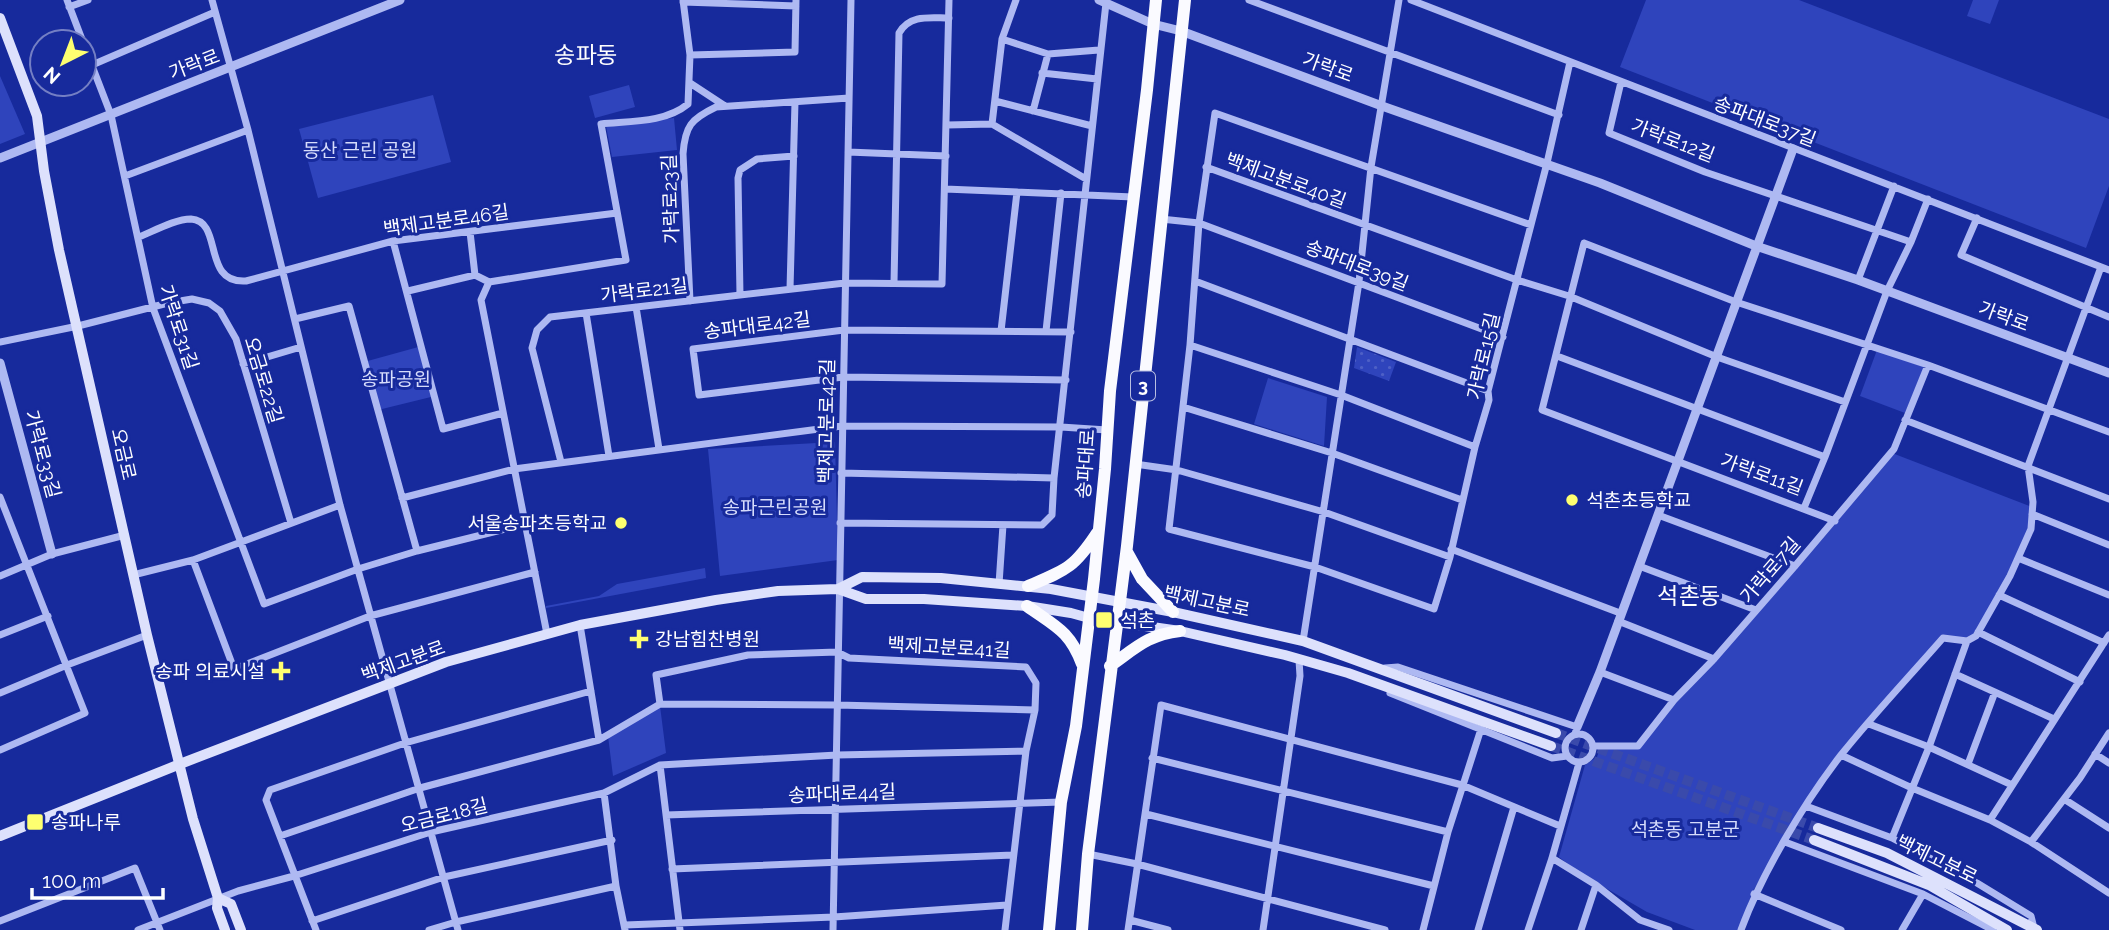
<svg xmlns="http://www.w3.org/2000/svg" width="2109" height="930" viewBox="0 0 2109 930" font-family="Raleway,'Noto Sans KR',sans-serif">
  <defs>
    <pattern id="grass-dots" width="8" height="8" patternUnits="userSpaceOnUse" patternTransform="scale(1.75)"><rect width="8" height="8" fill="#2f44bc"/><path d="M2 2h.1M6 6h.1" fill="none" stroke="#4e60c6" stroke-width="1.8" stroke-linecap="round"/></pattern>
  </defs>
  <rect width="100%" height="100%" fill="#172a9c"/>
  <path fill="url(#grass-dots)" d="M 1357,347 L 1396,362 L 1389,381 L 1354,368 Z"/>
  <path fill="#2f44bc" d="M 1646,0 L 1799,0 L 2109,119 L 2109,186 L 2086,248 L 1620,67 Z
    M 1973,0 L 1999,0 L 1990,24 L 1967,16 Z
    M 0,76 L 25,134 L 0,144 Z
    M 629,85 L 635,107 L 595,118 L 589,96 Z
    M 433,95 L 451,162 L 318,198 L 299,129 Z
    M 674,118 L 677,150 L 612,157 L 606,126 Z
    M 422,346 L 435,396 L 378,410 L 364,362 Z
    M 1877,350 L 1924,367 L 1905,413 L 1860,396 Z
    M 1268,378 L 1327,397 L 1324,446 L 1254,424 Z
    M 835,442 L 838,560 L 720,576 L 708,449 Z
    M 1892,453 L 2032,507 L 2029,528 L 2008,576 L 1977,632 L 1965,639 L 1942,636 L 1805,803 L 1753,891 L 1738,930 L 1695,930 L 1647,912 L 1578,872 L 1559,857 L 1585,765 L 1597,757 L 1600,748 L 1638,749 L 1674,700 Z
    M 705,568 L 706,578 L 546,608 L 546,606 L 599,596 L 617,584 Z
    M 660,706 L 666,753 L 613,776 L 608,736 Z"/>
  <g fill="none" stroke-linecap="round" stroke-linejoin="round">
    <path stroke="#3a4aab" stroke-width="10" stroke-dasharray="10 5" stroke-linecap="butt" d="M 1556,733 L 1818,828
      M 1551,746 L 1814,840"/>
    <path stroke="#aeb9f2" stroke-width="7" d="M 67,0 L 83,42
      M 212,0 L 248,130 L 340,505 L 458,930
      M 1249,0 L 1559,115
      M 1411,0 L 2109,270
      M 683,2 L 796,6
      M 69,7 L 88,0
      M 1002,39 L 1048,54 L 1099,50
      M 84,45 L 111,115 L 153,308 L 264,604 L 358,569 L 417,551 L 526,524
      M 690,55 L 795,52 L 796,0
      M 92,65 L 215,12
      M 1042,73 L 1097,79
      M 1621,82 L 1609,133 L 1705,172 L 1911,242
      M 690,83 L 725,106
      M 995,101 L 1092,126
      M 1033,111 L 1048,54
      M 992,124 L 1002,39 L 1016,0
      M 947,125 L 992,124 L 1086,179
      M 848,152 L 946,156
      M 1206,167 L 1517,280 L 1569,296 L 1717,357 L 1845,402
      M 125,176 L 248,130
      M 945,189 L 1133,197
      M 1977,218 L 1961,255 L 2109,317
      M 1161,219 L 1199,223 L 1503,337
      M 1531,225 L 1215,113 L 1199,223 L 1190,345 L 1169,529 L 1315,567 L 1434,609 L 1450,557 L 1475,447 L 1489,400 L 1488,391 L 1547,163 L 1570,62
      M 470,232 L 475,275
      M 139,237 C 154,231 175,219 191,219 C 224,221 201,284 246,281 L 393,241 L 617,213
      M 393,241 L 443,429 L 503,413
      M 1858,280 L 1894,186
      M 1195,281 L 1488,391
      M 489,282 L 481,300 L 547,634
      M 894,283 L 899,33 C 910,14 930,18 949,18
      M 790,289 L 795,102
      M 408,291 L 475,275 L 489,282 L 626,260 L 601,124 C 630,121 665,123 688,104 L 690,55 L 683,0
      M 740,295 L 738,178 L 740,170 L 757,159 L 794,156
      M 690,301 L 683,154 C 685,126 691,119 716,107 L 849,98
      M 636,307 L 659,449
      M 586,313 L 609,456
      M 295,319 L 349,306 L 417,551
      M 1001,331 L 1017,192
      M 1046,331 L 1061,193
      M 0,342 L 78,326 L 168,303 L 192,299 L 209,303 L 220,311 L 236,339 L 291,523
      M 1190,345 L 1341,395 L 1475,447
      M 1557,356 L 1825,457
      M 243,364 L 301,347
      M 1066,380 L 843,377 L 699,395 L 693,349 L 844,330 L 1071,332
      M 1183,407 L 1332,453 L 1462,500
      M 1905,420 L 2109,499
      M 561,462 L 532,348 L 537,330 L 550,317 L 845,283 L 942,284 L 949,0
      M 1135,464 L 1177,470 L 1324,512 L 1450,557
      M 841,473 L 1054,478
      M 0,497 L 85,713 L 0,750
      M 402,498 L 514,469 L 842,426 L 1061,427 L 1107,430
      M 1804,508 L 1825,457 L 1887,291 L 1911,242 L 1928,199
      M 2032,514 L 2109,545
      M 1658,515 L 1795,566
      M 1835,521 L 1542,410 L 1584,243 L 1736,302 L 1928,365 L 2109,432
      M 840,523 L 1042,525 L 1052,515 L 1054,478 L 1106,3
      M 1451,549 L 1620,613
      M 2018,558 L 2109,595
      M 193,560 L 234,669 L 370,616 L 535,572
      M 1639,566 L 1756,610
      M 133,575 L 193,560 L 340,505
      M 0,576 L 52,554 L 125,535
      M 999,584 L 1003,525
      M 1999,595 L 2104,643
      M 1618,621 L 1714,659
      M 580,625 L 599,740
      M 1978,632 L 2080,682
      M 0,635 L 48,616
      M 1303,641 L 1359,282 L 1371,167 L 1399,0
      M 1385,668 L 1398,667 L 1577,727 L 1575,734
      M 1600,672 L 1674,700
      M 1955,674 L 2054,719
      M 0,693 L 67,665 L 147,635
      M 1390,693 L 1552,758 L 1567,756
      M 660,704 L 656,675 L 748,655 L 837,652 L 849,658 L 1026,667 L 1036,683 L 1035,710 L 1026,751 L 1005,930
      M 660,704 L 837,705 L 1035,710
      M 1869,724 L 1929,747 L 2012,785
      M1565 748a14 14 0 1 1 28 0a14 14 0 1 1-28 0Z
      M 1593,746 L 1638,746 L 1674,700 L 1714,659 L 1795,566 L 1894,449 L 1928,365
      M 2095,754 L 2109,763
      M 1841,755 L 1912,788 L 1990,820 L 2031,842 L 2109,893
      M 1152,758 L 1448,832
      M 1968,764 L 1995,692
      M 660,765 L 680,930
      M 604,793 L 616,886 L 625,930
      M 2064,799 L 2109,828
      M 1806,806 L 1892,838 L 1977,883 L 2031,916 L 2034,928
      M 1146,814 L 1434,886
      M 666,815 L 1061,802
      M 1990,820 L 2109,635
      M 280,836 L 420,788 L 599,740 L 660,704
      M 1892,838 L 1929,747 L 1967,641 L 1976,636 L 2010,576 L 2031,529 L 2033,502 L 2028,466 L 2101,267
      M 1785,842 L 1923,894 L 1993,930
      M 2031,842 L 2080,778 L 2109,733
      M 1088,854 L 1137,864 L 1385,930
      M 1552,858 L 1596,885 L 1640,920 L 1669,930
      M 672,869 L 1013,855
      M 1754,894 L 1841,930
      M 1130,920 L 1168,930
      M 0,921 L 135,868 L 160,930
      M 312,921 L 444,877 L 612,840
      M 625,925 L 834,917 L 1007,905
      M 138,930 L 238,891 L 294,876 L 431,832 L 604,793 L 660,765 L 837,755 L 1026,751
      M 316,930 L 266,800 L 270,790 L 405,743 L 591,691
      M 429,930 L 456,922 L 616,886
      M 833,930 L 851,0
      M 1128,930 L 1161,705 L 1462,785 L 1560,826
      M 1263,930 L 1300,676 L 1299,660
      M 1423,930 L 1448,832 L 1481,729
      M 1478,930 L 1514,807
      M 1528,930 L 1552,858 L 1579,763
      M 1581,930 L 1596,885
      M 1741,930 C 1762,873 1804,803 1841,755 C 1873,715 1909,677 1943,638 L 1967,641
      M 1902,930 L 1923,894"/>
    <path stroke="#aeb9f2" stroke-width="9" d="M 1099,0 L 1153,24 L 1181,31 L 1382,106 L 1600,183 L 1756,246 L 1858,280 L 2109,373
      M 0,158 L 400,0
      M 0,363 L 52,554
      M 1577,727 L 1600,672 L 1793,149"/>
    <path stroke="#dde1fc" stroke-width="10" d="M 0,18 L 37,116 L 44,171 L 59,250 L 147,635 L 193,819 L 218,898 L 217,908 L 225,930
      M 838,589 L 862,577 L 941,578 L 1051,589 L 1173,612 L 1303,641 L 1556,733
      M 1818,828 L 1887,853 L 2037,930
      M 0,836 L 180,764 L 446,662 L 580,625 L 716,600 L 778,591 L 838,589 L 866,599 L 924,599 L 1027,606 L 1071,613 L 1089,618 L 1180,631 L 1285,655 L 1348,673 L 1551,746
      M 1814,840 L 1929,885 L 2007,930
      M 218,898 L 231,904 L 241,930"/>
    <path stroke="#fafaff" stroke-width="12" d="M 1127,552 L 1142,579 L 1173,612
      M 1028,586 C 1066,570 1074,568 1097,533
      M 1027,606 C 1055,626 1070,631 1082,664
      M 1110,666 C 1136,648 1147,635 1180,631
      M 1049,930 L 1061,802 L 1076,726 L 1094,579 L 1105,469 L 1110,391 L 1147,90 L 1156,0
      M 1082,930 L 1088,854 L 1127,546 L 1185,0"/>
  </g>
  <g fill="#feff70" stroke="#172a9c" stroke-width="2.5">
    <circle cx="1572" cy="500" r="7"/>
    <circle cx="621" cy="523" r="7"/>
    <rect x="1095" y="611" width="18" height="18" rx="3.5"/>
    <path d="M635.5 628.5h7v7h7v7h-7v7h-7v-7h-7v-7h7z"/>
    <path d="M277.5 660.5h7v7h7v7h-7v7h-7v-7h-7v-7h7z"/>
    <rect x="26" y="813" width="18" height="18" rx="3.5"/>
  </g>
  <g text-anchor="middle" stroke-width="6" stroke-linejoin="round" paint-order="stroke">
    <rect fill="#172a9c" stroke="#b9bfe1" stroke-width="2" x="1131" y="371.5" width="24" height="29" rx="5"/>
    <g font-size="18" font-weight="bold" fill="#fff">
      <text x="1143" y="392">3</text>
    </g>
    <g font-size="19" fill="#fff" stroke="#172a9c">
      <text transform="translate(194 64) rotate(-21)" y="7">가락로</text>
      <text transform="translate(1328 67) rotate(20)" y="7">가락로</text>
      <text transform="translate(1765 121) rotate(21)" y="7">송파대로37길</text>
      <text transform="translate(1673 140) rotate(21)" y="7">가락로12길</text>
      <text transform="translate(1286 180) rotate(20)" y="7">백제고분로40길</text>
      <text transform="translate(670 199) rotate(-92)" y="7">가락로23길</text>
      <text transform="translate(446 220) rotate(-8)" y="7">백제고분로46길</text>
      <text transform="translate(1357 265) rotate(21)" y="7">송파대로39길</text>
      <text transform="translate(644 290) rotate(-7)" y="7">가락로21길</text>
      <text transform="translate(2004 316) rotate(20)" y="7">가락로</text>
      <text transform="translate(757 325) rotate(-7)" y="7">송파대로42길</text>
      <text transform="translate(179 327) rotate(72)" y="7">가락로31길</text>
      <text transform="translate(1483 356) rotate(-77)" y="7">가락로15길</text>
      <text transform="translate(264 380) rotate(73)" y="7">오금로22길</text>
      <text transform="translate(826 421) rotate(-89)" y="7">백제고분로42길</text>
      <text transform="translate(43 454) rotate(75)" y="7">가락로33길</text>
      <text transform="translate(124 454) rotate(77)" y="7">오금로</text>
      <text transform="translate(1085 464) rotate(-86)" y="7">송파대로</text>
      <text transform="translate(1762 474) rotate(20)" y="7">가락로11길</text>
      <text transform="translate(1770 570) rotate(-49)" y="7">가락로7길</text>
      <text transform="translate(1207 601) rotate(12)" y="7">백제고분로</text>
      <text transform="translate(949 647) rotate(3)" y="7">백제고분로41길</text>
      <text transform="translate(403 661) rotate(-20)" y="7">백제고분로</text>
      <text transform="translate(842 793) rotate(-2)" y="7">송파대로44길</text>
      <text transform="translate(444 815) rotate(-14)" y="7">오금로18길</text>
      <text transform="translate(1937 859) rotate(26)" y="7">백제고분로</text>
    </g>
    <g font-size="19" fill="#d6dcfc" stroke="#172a9c">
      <text x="360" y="157">동산 근린 공원</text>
      <text x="396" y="386">송파공원</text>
      <text x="775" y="514">송파근린공원</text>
      <text x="1685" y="836">석촌동 고분군</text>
    </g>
    <g font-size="19" fill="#fff" stroke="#172a9c" text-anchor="start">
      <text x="1586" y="507">석촌초등학교</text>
      <text x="607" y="530" text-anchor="end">서울송파초등학교</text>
      <text x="1120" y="627">석촌</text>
      <text x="655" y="646">강남힘찬병원</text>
      <text x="265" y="678" text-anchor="end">송파 의료시설</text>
      <text x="51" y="829">송파나루</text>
    </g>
    <g font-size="23" fill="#fff" stroke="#172a9c">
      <text x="586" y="63">송파동</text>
      <text x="1689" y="604">석촌동</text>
    </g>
  </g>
  <g transform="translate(63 63) rotate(222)"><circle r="33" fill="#172a9c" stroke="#747fc4" stroke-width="2"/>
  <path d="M0-5L12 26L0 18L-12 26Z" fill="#feff70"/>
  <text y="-10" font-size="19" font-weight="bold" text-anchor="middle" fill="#ffffff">N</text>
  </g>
  <path d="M32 888v10h131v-10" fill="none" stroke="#ffffff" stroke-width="3.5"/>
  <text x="42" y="888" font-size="21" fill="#ffffff" stroke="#172a9c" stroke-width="5" paint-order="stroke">100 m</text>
</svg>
